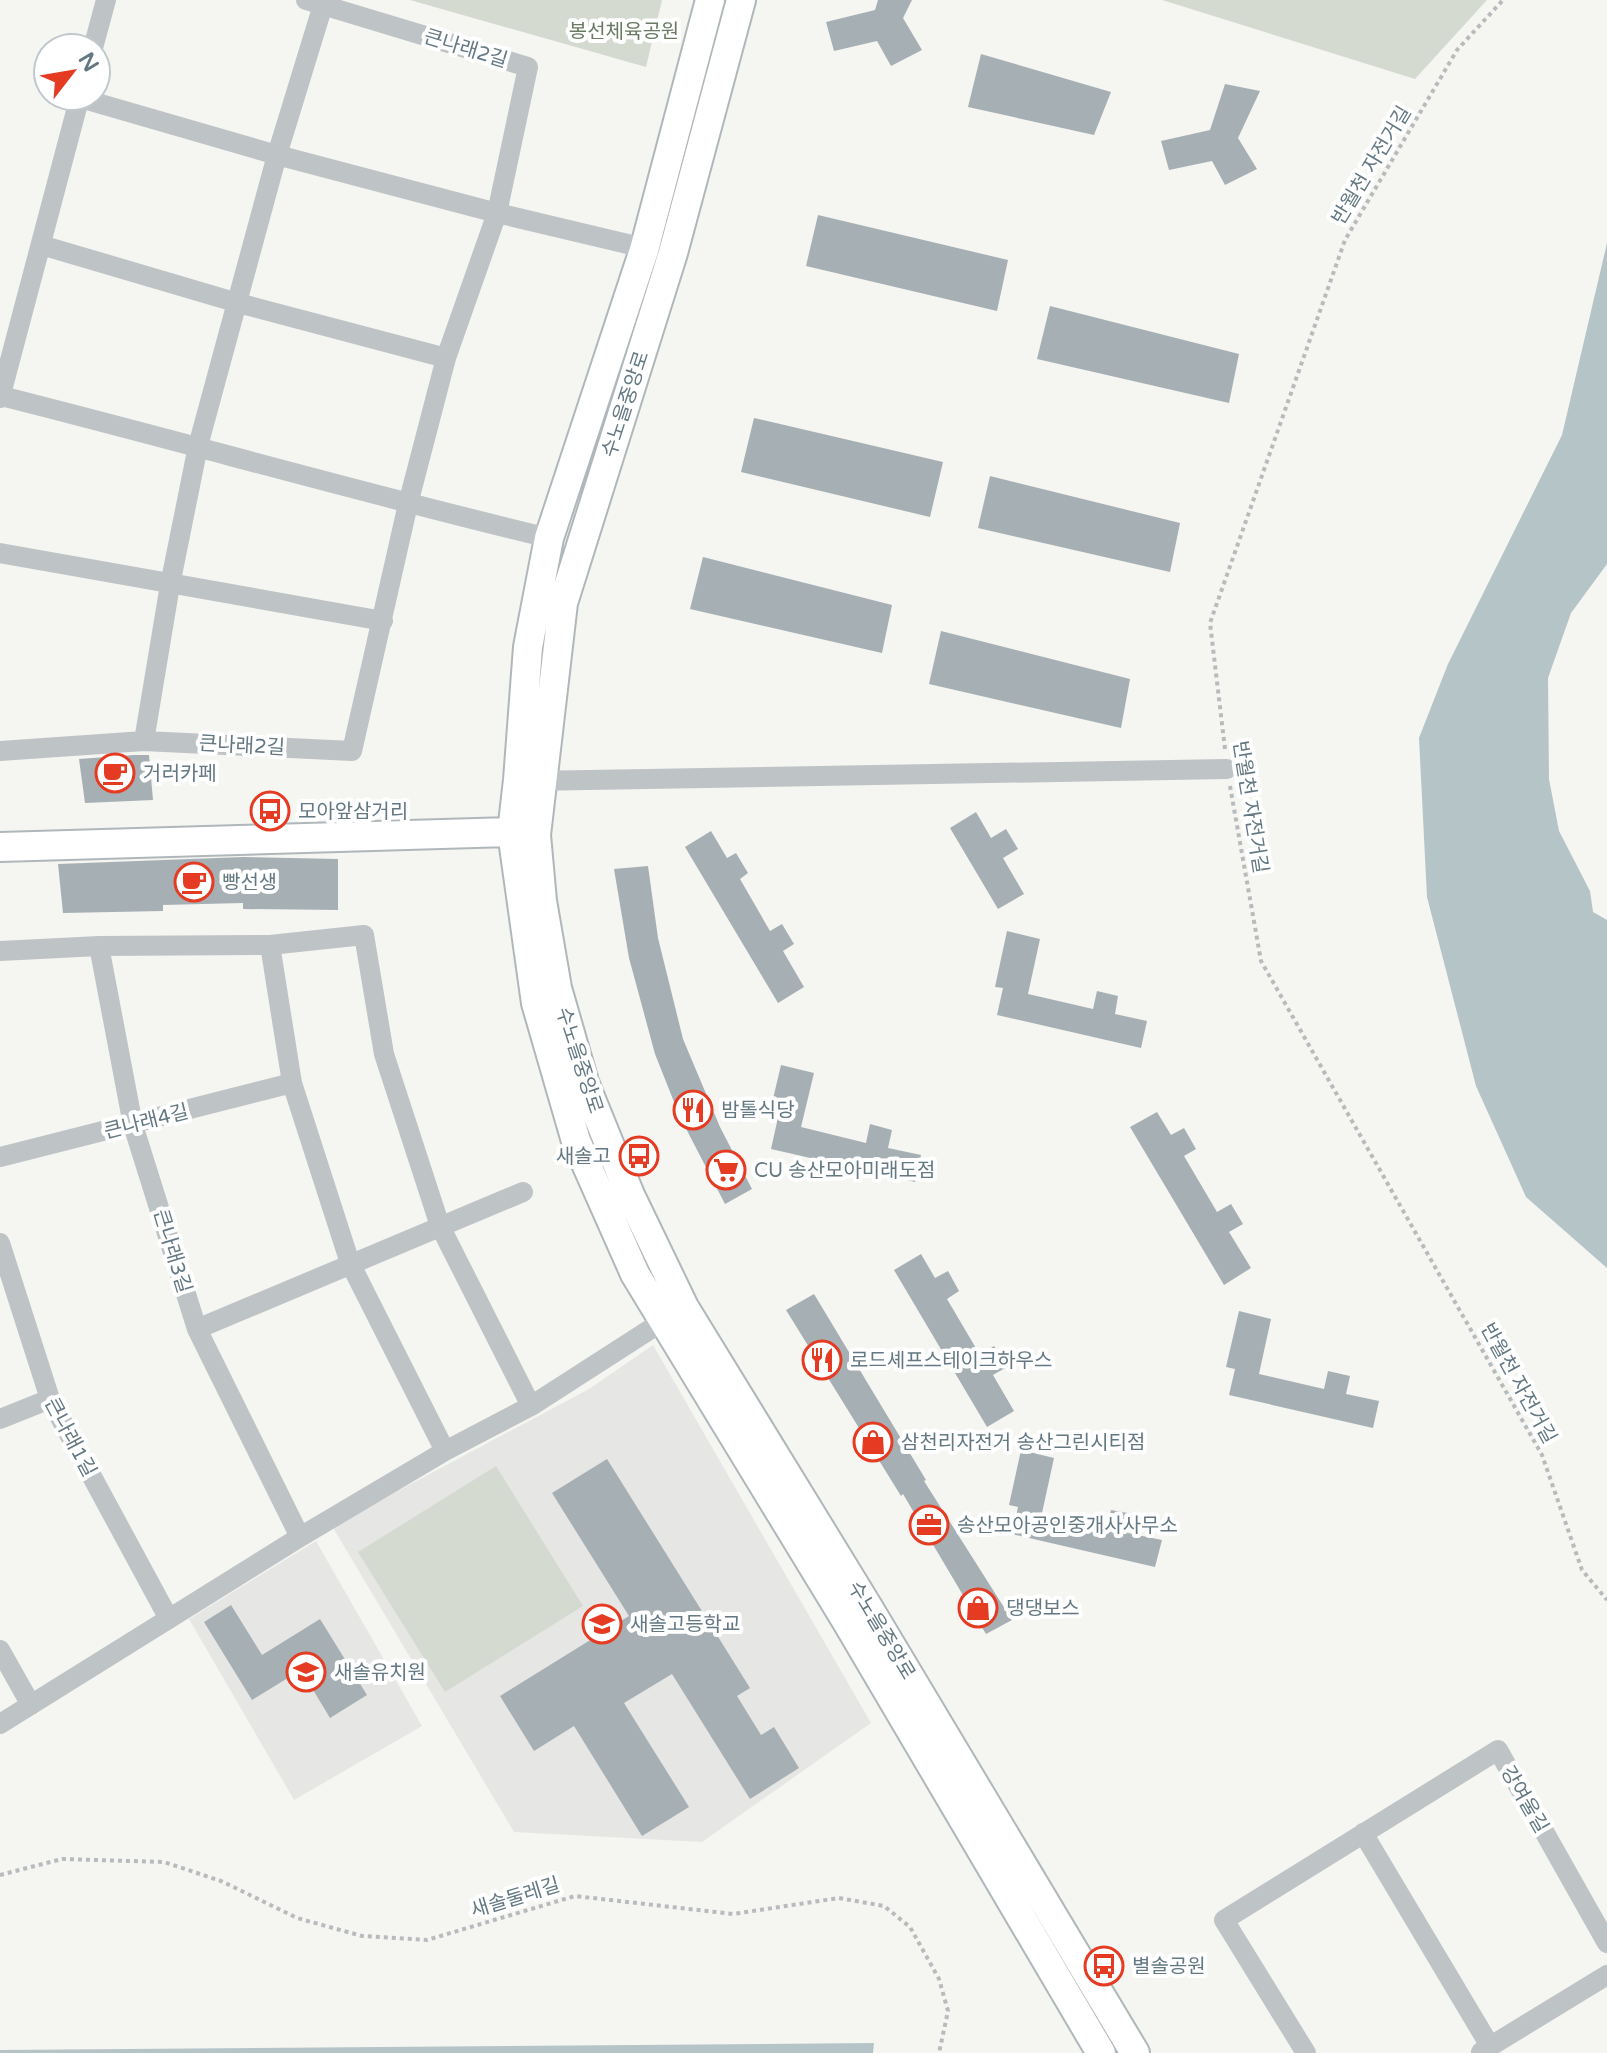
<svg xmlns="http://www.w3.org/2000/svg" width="1607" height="2053" viewBox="0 0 1607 2053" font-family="'Varela Round','Noto Sans KR',sans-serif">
  <rect width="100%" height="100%" fill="#f5f5f1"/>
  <path fill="#e6e6e5" d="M 653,1345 L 871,1723 L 702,1842 L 514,1832 L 332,1526 L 589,1389 Z
    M 316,1541 L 422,1726 L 294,1800 L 189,1619 Z"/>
  <path fill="#d5dad0" d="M 410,0 L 662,0 L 646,67 Z
    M 1162,0 L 1487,0 L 1415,79 Z
    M 496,1466 L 583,1606 L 445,1692 L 358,1552 Z"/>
  <path fill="#b5c4c7" d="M 1607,243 L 1607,564 L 1571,613 L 1548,678 L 1549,779 L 1559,831 L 1590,891 L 1593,912 L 1607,920 L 1607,1268 L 1526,1197 L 1476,1086 L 1427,897 L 1419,738 L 1448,664 L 1562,435 Z
    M 874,2043 L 873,2053 L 0,2053 L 0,2050 Z"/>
  <path fill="#a6b0b4" d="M 878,0 L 912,0 L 903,18 L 922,50 L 891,66 L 877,41 L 834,51 L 826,22 L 875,10 Z
    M 981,54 L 1111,92 L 1094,135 L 968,107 Z
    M 1225,84 L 1260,91 L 1238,138 L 1257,169 L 1225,185 L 1212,161 L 1169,170 L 1161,141 L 1210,130 Z
    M 818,215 L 1008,260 L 997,311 L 806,266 Z
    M 1050,306 L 1239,354 L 1229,403 L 1037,359 Z
    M 754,418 L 943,462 L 930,517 L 741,472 Z
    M 990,476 L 1180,523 L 1170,572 L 978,528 Z
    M 703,557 L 892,605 L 882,653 L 690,609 Z
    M 941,631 L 1130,679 L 1121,728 L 929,684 Z
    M 134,755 L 149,755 L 153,800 L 85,803 L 79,759 Z
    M 976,812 L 991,838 L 1006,829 L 1018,849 L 1003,858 L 1024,894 L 998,909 L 950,828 Z
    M 711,831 L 727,858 L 736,853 L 748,873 L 740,879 L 770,931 L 782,924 L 794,944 L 783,951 L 804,987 L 778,1003 L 685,847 Z
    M 243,857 L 338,859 L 338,910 L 243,909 L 243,903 L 163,905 L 163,911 L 63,913 L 58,864 Z
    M 648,866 L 658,938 L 683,1039 L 720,1127 L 752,1189 L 725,1204 L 680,1117 L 655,1054 L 629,958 L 614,869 Z
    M 1007,931 L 1040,939 L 1028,994 L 1093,1009 L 1097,991 L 1118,996 L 1115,1014 L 1147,1021 L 1141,1048 L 997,1015 L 1003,988 L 995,987 Z
    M 781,1065 L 814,1073 L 801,1127 L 866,1143 L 870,1124 L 892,1130 L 888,1148 L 921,1155 L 915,1182 L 771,1149 L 777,1122 L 768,1120 Z
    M 1157,1112 L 1171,1135 L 1184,1128 L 1196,1149 L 1184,1156 L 1217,1212 L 1231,1204 L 1243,1224 L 1229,1232 L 1251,1268 L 1224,1285 L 1130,1127 Z
    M 921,1254 L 935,1278 L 948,1271 L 959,1291 L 947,1299 L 980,1355 L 994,1346 L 1007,1367 L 993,1375 L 1014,1411 L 987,1427 L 894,1270 Z
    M 814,1294 L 926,1480 L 924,1481 L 1012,1620 L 986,1634 L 903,1494 L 901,1496 L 786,1310 Z
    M 1239,1311 L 1271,1319 L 1259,1374 L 1324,1389 L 1328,1371 L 1350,1376 L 1346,1394 L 1379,1401 L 1373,1428 L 1229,1395 L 1235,1369 L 1226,1367 Z
    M 1021,1450 L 1054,1458 L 1042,1513 L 1107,1527 L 1111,1510 L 1133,1514 L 1128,1533 L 1162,1540 L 1155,1567 L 1012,1534 L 1018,1507 L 1009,1505 Z
    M 607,1459 L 750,1688 L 737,1696 L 761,1735 L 774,1727 L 799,1768 L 750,1799 L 672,1674 L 624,1703 L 689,1807 L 642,1836 L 574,1726 L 534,1751 L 500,1696 L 629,1616 L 552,1493 Z
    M 231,1605 L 262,1655 L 320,1619 L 367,1695 L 330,1718 L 301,1670 L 252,1700 L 204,1622 Z"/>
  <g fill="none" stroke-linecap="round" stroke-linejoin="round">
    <defs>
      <path id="secondary" d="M 710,0 L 644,250 L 549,538 L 528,647 L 518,780 L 512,832 L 536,1003 L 576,1141 L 635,1274 L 847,1622 L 1101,2053
        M 741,0 L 673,253 L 563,603 L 536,835 L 542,901 L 557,988 L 584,1082 L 630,1195 L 684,1307 L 868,1607 L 1135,2053
        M 0,847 L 512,832 L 531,834"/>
    </defs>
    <use href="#secondary" stroke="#b0b7ba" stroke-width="32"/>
    <path stroke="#b8bbbd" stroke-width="4" stroke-dasharray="4 4" stroke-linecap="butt" d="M 1225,749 L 1210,623 L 1345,240 L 1457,50 L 1503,0
      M 1230,786 L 1261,961 L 1542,1455 L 1582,1570 L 1607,1600
      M 0,1875 L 62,1859 L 164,1862 L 221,1881 L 297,1918 L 362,1936 L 427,1940 L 575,1896 L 733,1914 L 839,1898 L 884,1906 L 910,1927 L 939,1979 L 948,2011 L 939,2053"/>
    <path stroke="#bec3c6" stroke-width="20" d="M 93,48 L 106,0
      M 80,98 L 277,155 L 497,213 L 657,251
      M 41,245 L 238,303 L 446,358
      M 1,396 C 184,442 365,494 549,538
      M 0,398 L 80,96
      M 0,553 L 383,621
      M 144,741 L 170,585 L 198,446 L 277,155 L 323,5
      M 0,751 L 144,741 L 352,751 L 408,504 L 446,358 L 497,213 L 528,67 L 306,0
      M 530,781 L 1227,769
      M 270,945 L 292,1083 L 350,1263 L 445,1451
      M 99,946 L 133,1125 L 197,1329 L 300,1537
      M 0,951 L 99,946 L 270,945 L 364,935 L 384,1054 L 440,1226 L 531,1406
      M 0,1157 L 292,1083
      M 0,1243 L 50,1399 L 169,1619
      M 197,1329 L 523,1192
      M 0,1419 L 50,1399
      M 0,1650 L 31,1705
      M 0,1724 L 300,1537 L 445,1451 L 531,1406 L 674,1314
      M 1363,1833 L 1490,2046
      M 1481,2052 L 1607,1975
      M 1306,2053 L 1224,1920 L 1498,1750 L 1607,1943"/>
    <use href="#secondary" stroke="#fff" stroke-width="28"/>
  </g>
  <defs>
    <symbol id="cafe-ring" viewBox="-11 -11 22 22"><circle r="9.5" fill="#fff" stroke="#e53b22" stroke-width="1.5"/><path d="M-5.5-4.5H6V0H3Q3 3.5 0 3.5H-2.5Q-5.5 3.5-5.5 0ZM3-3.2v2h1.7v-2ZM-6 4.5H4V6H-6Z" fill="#e53b22"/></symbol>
    <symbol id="bus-ring" viewBox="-11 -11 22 22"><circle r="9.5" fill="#fff" stroke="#e53b22" stroke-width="1.5"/><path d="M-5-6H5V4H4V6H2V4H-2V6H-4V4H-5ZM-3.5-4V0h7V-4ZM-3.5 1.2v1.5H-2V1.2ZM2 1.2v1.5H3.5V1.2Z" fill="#e53b22"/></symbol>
    <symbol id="restaurant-ring" viewBox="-11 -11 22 22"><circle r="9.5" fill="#fff" stroke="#e53b22" stroke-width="1.5"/><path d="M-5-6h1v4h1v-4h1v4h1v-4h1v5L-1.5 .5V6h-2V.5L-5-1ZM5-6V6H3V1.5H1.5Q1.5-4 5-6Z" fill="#e53b22"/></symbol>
    <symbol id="supermarket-ring" viewBox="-11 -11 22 22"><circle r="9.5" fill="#fff" stroke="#e53b22" stroke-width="1.5"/><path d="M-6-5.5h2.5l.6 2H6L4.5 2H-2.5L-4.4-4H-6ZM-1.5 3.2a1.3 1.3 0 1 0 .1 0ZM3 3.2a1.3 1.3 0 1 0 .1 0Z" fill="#e53b22"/></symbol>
    <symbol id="shop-ring" viewBox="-11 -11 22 22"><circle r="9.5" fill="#fff" stroke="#e53b22" stroke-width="1.5"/><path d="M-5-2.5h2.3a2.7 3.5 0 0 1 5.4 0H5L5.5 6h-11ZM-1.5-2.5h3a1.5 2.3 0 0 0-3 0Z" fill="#e53b22"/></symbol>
    <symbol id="office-ring" viewBox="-11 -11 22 22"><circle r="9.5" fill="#fff" stroke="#e53b22" stroke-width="1.5"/><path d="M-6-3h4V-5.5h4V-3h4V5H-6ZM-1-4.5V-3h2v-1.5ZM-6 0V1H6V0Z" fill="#e53b22"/></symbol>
    <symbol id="school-ring" viewBox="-11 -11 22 22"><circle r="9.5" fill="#fff" stroke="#e53b22" stroke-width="1.5"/><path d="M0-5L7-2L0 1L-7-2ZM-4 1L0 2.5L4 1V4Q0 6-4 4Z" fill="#e53b22"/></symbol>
  </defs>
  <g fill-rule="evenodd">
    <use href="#cafe-ring" x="93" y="751" width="44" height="44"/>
    <use href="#bus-ring" x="248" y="789" width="44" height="44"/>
    <use href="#cafe-ring" x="172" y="860" width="44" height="44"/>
    <use href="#restaurant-ring" x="671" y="1088" width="44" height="44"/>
    <use href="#bus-ring" x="617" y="1134" width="44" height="44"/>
    <use href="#supermarket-ring" x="704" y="1148" width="44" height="44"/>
    <use href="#restaurant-ring" x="800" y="1338" width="44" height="44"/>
    <use href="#shop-ring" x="851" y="1420" width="44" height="44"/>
    <use href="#office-ring" x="907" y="1503" width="44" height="44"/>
    <use href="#shop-ring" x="956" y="1586" width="44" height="44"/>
    <use href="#school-ring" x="580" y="1602" width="44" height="44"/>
    <use href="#school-ring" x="284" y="1650" width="44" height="44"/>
    <use href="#bus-ring" x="1082" y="1944" width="44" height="44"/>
  </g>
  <g text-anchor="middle" stroke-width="8" stroke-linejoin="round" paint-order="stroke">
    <g font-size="20" fill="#6a7a62" stroke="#fff">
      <text x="624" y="38">봉선체육공원</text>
    </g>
    <g font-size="20" fill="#647883" stroke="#fff">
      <text transform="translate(466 48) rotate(17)" y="7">큰나래2길</text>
      <text transform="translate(1371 165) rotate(-59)" y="7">반월천 자전거길</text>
      <text transform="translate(625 404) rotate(-72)" y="7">수노을중앙로</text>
      <text transform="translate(242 745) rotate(3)" y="7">큰나래2길</text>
      <text transform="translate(1251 807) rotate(81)" y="7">반월천 자전거길</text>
      <text transform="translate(580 1060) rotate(72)" y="7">수노을중앙로</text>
      <text transform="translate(146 1121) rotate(-14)" y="7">큰나래4길</text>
      <text transform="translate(173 1251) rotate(73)" y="7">큰나래3길</text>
      <text transform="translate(1519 1383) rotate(61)" y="7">반월천 자전거길</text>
      <text transform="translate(71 1437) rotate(62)" y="7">큰나래1길</text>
      <text transform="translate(882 1630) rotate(59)" y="7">수노을중앙로</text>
      <text transform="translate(1525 1799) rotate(60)" y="7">강여울길</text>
      <text transform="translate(515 1897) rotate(-17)" y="7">새솔둘레길</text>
    </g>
    <g font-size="20" fill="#647883" stroke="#fff" text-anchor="start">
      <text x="143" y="780">거러카페</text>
      <text x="298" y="818">모아앞삼거리</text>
      <text x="222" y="889">빵선생</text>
      <text x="721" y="1117">밤톨식당</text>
      <text x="611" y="1163" text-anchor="end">새솔고</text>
      <text x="754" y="1177">CU 송산모아미래도점</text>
      <text x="850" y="1367">로드셰프스테이크하우스</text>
      <text x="901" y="1449">삼천리자전거 송산그린시티점</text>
      <text x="957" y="1532">송산모아공인중개사사무소</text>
      <text x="1006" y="1615">댕댕보스</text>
      <text x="630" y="1631">새솔고등학교</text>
      <text x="334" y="1679">새솔유치원</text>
      <text x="1132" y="1973">별솔공원</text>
    </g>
  </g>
  <g transform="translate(72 72) rotate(59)"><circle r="38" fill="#ffffff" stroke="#c1c9cd" stroke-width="2"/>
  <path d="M0-6L14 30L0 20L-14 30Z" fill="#e53b22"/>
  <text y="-12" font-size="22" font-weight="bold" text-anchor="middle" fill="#647883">N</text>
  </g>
</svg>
